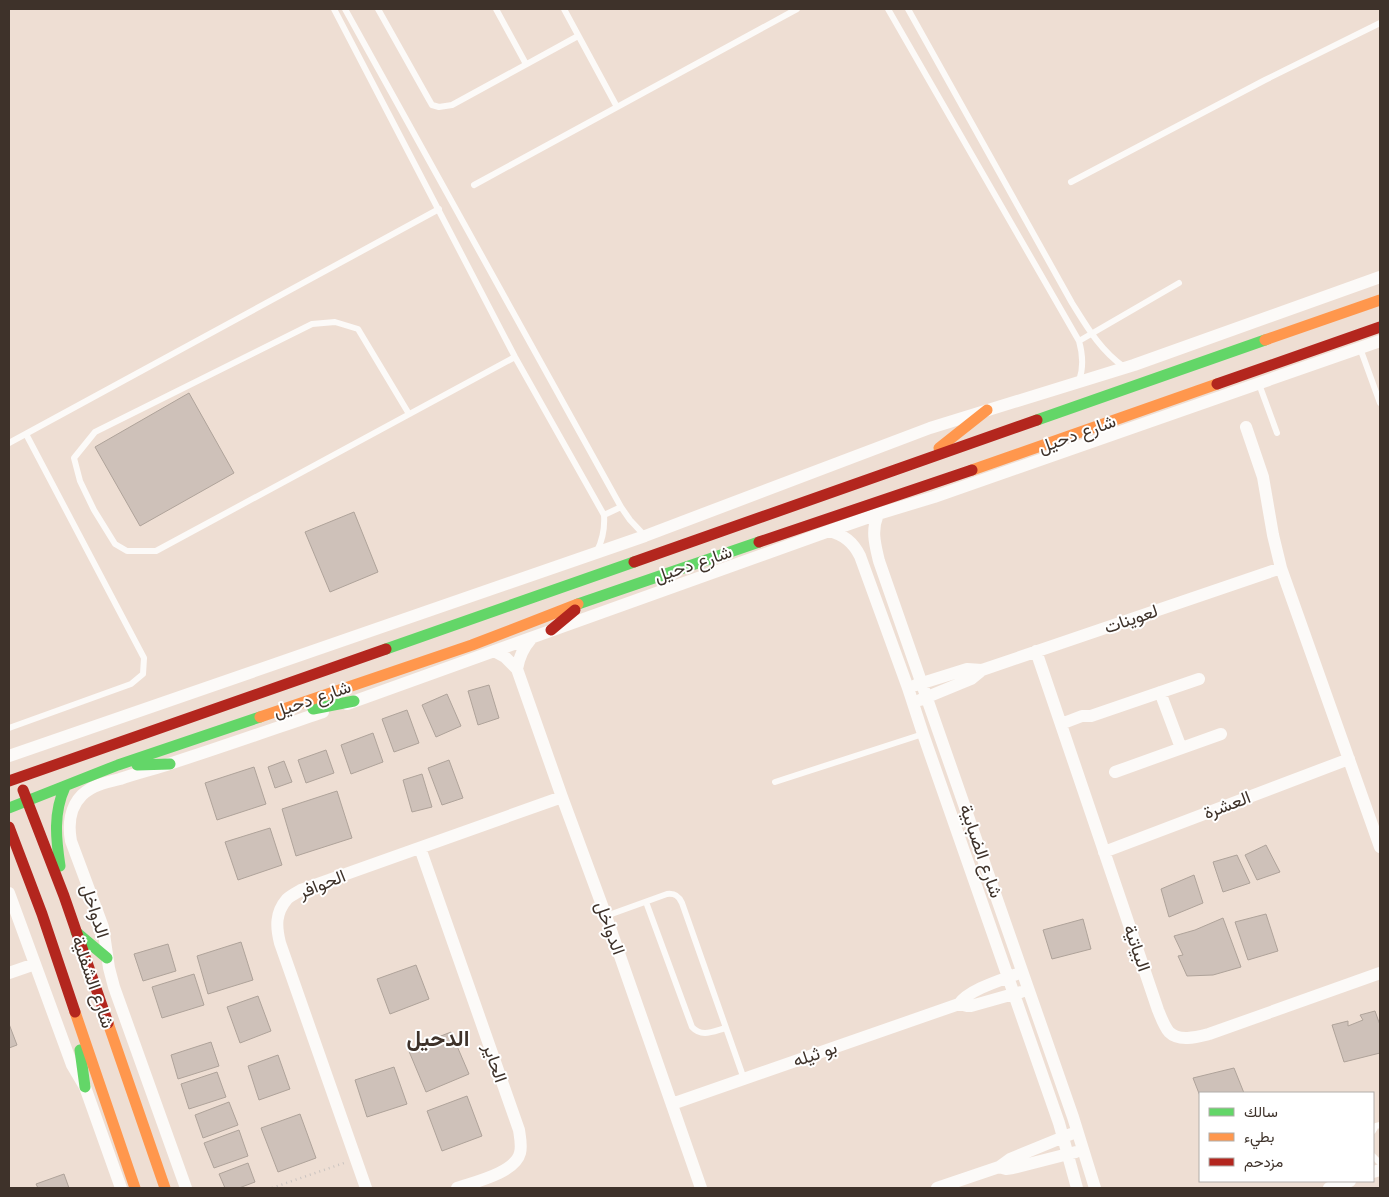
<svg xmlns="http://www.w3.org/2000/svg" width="1389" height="1197" viewBox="0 0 1389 1197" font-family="'PT Sans',Vazirmatn,sans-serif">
  <rect width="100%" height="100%" fill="#eeded3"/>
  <path fill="#cec1b9" stroke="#afa39a" d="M 189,393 L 234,473 L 140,526 L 95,447 Z
    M 354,512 L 378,572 L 330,592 L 305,532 Z
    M 489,685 L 499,718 L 478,725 L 468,691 Z
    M 447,694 L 461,726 L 436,737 L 422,705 Z
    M 407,710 L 419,743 L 394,752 L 382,719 Z
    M 373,733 L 383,762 L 351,774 L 341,745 Z
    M 326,750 L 334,773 L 306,783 L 298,760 Z
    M 449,760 L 463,798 L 442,805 L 428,768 Z
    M 284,761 L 292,782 L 275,788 L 268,767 Z
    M 254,767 L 266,804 L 217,820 L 205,783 Z
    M 422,774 L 432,807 L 412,812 L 403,780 Z
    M 337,791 L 352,838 L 296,856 L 282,809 Z
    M 270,828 L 282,865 L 238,880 L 225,842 Z
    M 1266,845 L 1280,872 L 1257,880 L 1245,855 Z
    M 1237,855 L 1250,883 L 1223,892 L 1213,862 Z
    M 1194,875 L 1203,903 L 1169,917 L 1161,889 Z
    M 1266,914 L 1278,951 L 1248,960 L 1235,922 Z
    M 1223,918 L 1241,967 L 1213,975 L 1187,976 L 1178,956 L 1183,955 L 1174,936 L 1195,930 Z
    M 1083,919 L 1091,949 L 1052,959 L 1043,930 Z
    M 241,942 L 253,980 L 208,994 L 197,956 Z
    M 168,944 L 176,971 L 143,981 L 134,954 Z
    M 416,965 L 429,999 L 390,1014 L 377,979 Z
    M 194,974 L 204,1005 L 162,1018 L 152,987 Z
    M 258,996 L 271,1031 L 240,1043 L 227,1007 Z
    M 1375,1011 L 1380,1025 L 1380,1053 L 1344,1062 L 1332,1025 L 1348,1021 L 1348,1026 L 1363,1020 L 1360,1015 Z
    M 9,1024 L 17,1045 L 9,1048 Z
    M 451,1032 L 469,1074 L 426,1092 L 408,1049 Z
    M 211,1042 L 219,1066 L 178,1079 L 171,1055 Z
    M 278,1055 L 290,1089 L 259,1100 L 248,1066 Z
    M 394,1067 L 407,1104 L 367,1117 L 355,1080 Z
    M 1234,1068 L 1244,1093 L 1200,1093 L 1200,1096 L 1193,1078 Z
    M 217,1072 L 226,1097 L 189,1109 L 181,1084 Z
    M 467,1096 L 482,1136 L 442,1151 L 427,1111 Z
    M 229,1102 L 238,1125 L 203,1138 L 195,1115 Z
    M 300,1114 L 316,1158 L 278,1172 L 261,1128 Z
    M 239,1130 L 248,1156 L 214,1168 L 204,1143 Z
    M 248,1163 L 255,1182 L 239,1188 L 225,1188 L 219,1174 Z
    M 64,1174 L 69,1188 L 38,1188 L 36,1184 Z"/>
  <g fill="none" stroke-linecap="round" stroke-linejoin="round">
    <path stroke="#cac4c0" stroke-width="2.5" stroke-dasharray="1 4" stroke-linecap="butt" d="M 272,1188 L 344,1163"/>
    <path stroke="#fcfaf8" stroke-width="6" d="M 334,9 L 515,357 L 604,515 C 605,529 603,539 597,551
      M 345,9 L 621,507 L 630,520 L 645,536
      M 378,9 L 428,98 L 432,105 L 439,107 L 452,105 L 578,36
      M 496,9 L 526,64
      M 564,9 L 617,107
      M 888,9 L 1079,341 C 1083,355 1084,367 1079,381
      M 908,9 L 1072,303 C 1087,327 1100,350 1124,367
      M 1071,182 L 1265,80 L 1380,23
      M 474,185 L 797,9
      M 1079,341 L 1179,283
      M 1360,348 L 1380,403
      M 1259,384 L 1277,433
      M 409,414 L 358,329 L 335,322 L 312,324 L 95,432 L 74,458 L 80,481 L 94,510 L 115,544 L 127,551 L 156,551 L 515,357
      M 9,443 L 439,209
      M 604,515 L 621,507
      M 9,728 L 131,684 L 143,674 L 144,658 L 26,434
      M 775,782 L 923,734
      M 646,902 L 692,1027 C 702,1038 714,1031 726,1028
      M 606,916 L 667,894 C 675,893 679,896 682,903 L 744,1079
      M 1373,1131 L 1376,1126 L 1380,1125
      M 1373,1156 L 1380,1163"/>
    <path stroke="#fcfaf8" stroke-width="12" d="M 1246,427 L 1263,477 L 1273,535 L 1281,568 L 1380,847
      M 878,514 C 871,531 875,544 879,561 L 1073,1117 L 1095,1188
      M 829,531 C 844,535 853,542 860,556 L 908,688 L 923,734 L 1059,1123 L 1077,1188
      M 494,651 L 505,657 L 517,669 L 562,797 L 606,916 L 701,1188
      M 1036,651 L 1158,1010 C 1161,1017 1164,1026 1169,1032 C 1179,1042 1197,1037 1209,1034 L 1380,973
      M 517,669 C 519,657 523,648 531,639
      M 916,685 L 967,669 L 982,670 L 1281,568
      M 1160,692 L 1181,748
      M 920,700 L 971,679 L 982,670
      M 347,704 L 829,531 L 878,514 L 934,497 L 1380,341
      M 1061,724 L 1082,716 L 1091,716 L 1199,679
      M 9,756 L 645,536 L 930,428 L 1134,365 L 1380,277
      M 1115,772 L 1221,734
      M 420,848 L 519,1130 C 520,1137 522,1146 520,1153 C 515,1173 474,1182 457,1188
      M 1104,852 L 1349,759
      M 9,893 L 72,1065 L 85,1087 L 121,1188
      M 9,973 L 35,964
      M 959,1004 L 967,1006 L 971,1006 L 1021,992
      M 672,1104 L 959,1004 C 968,990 1001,980 1017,974
      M 999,1167 L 1006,1169 L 1013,1168 L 1076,1152
      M 1373,1172 L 1380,1170
      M 186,1188 L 114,987 L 109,968 L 103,927 L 71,841 C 68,825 70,807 82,795 C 92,785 107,782 120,779 C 137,773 155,769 172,763 C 222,747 273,729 323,712
      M 366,1188 L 280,943 C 276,927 275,913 287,899 C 290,896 296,893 301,890 L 562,797
      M 937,1188 L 999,1167 L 1010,1159 L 1071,1134
      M 1329,1188 L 1350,1181"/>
    <path stroke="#63d668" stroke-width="11" d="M 1037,420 L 1265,340
      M 578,604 L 759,542
      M 386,649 L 634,562
      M 313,709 L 354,701
      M 137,765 L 170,764
      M 9,808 L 118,765 L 260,717
      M 60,866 C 56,839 53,813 65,787
      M 76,932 L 107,958
      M 80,1050 L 85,1087"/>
    <path stroke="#ff974d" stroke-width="11" d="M 1265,340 L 1380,300
      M 939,448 L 987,410
      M 972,470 L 1217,384
      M 260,717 L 472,645 L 578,604
      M 75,1012 L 135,1188
      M 108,1023 L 165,1188"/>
    <path stroke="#b3261e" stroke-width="11" d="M 1217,384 L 1380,327
      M 759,542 L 972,470
      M 634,562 L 1037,420
      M 551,630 L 575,610
      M 9,781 L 386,649
      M 23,790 L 64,896 L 108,1023
      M 9,827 L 42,914 L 75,1012"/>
  </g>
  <g text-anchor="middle" stroke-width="4" stroke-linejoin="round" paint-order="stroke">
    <g font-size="18" fill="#3e322a" stroke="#fff">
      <text transform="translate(1077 434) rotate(-20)" y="6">شارع دحيل</text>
      <text transform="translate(693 564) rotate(-19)" y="6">شارع دحيل</text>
      <text transform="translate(1131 619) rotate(-19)" y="6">لعوينات</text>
      <text transform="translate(312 699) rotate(-19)" y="6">شارع دحيل</text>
      <text transform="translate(1227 805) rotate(-21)" y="6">العشرة</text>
      <text transform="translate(981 851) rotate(71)" y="6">شارع الضبابية</text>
      <text transform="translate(322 884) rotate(-22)" y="6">الحوافر</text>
      <text transform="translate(95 911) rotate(72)" y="6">الدواخل</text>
      <text transform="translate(610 928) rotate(70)" y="6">الدواخل</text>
      <text transform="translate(1137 948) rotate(71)" y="6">البياتية</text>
      <text transform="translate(93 982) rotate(71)" y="6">شارع الشفلية</text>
      <text transform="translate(815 1054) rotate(-19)" y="6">بو ثيله</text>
      <text transform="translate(495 1063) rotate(71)" y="6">الحاير</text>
    </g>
    <g font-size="22" font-weight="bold" fill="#3e322a" stroke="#fff">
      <text x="438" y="1046">الدحيل</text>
    </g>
  </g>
  <rect width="1389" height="1197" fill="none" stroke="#3e322a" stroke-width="20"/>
  <rect x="1199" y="1092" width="175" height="90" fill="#ffffff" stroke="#b2adaa"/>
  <rect x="1209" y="1108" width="25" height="8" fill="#63d668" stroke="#b2adaa"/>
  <text x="1244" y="1117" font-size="15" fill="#3e322a">سالك</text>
  <rect x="1209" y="1133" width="25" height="8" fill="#ff974d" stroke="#b2adaa"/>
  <text x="1244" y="1142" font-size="15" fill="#3e322a">بطيء</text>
  <rect x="1209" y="1158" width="25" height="8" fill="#b3261e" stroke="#b2adaa"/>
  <text x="1244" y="1167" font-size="15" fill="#3e322a">مزدحم</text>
</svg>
